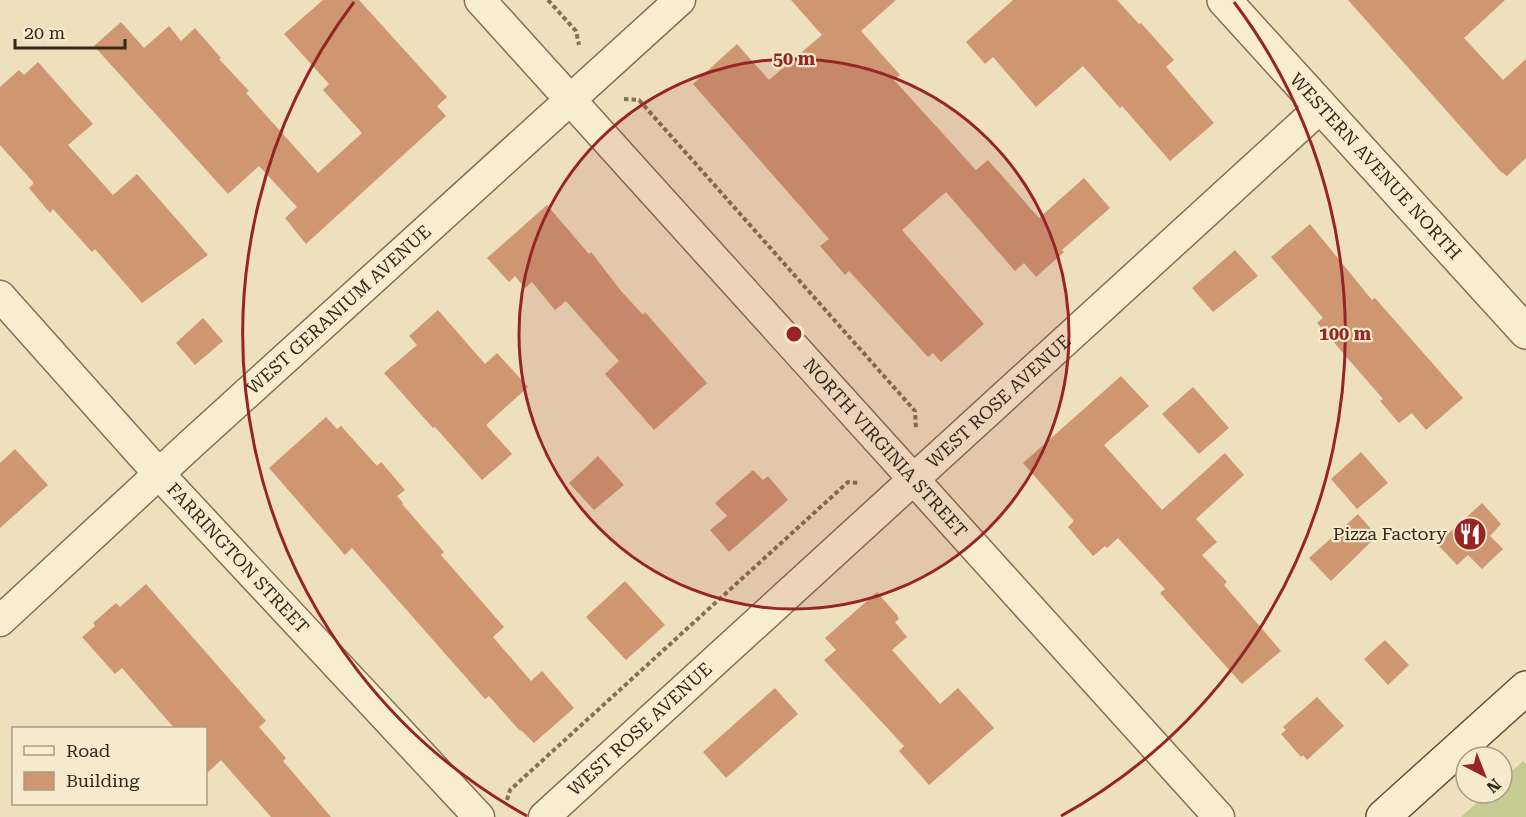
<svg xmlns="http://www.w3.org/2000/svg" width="1526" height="817" viewBox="0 0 1526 817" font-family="'Roboto Serif',serif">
  <rect width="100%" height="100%" fill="#eedfbd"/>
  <path fill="#c6cc91" d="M 1523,761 L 1526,764 L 1526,817 L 1461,817 L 1488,793 L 1502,793 L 1502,780 Z"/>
  <path fill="#ce9772" d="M 323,0 L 359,0 L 447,97 L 437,106 L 446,116 L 306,244 L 285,218 L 297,207 L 259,166 L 228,194 L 94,46 L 121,22 L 144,48 L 169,26 L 181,41 L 195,28 L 221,58 L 219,59 L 249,91 L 246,93 L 318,173 L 362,133 L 323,90 L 329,84 L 284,34 Z
    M 791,0 L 896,0 L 861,31 L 900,75 L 894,80 L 976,170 L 988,160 L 1039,218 L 1084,178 L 1110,208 L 1062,250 L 1064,252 L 1036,277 L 1024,263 L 1015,271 L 946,192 L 902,230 L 984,324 L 941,362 L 933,353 L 928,357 L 849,271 L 845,275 L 820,246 L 829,239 L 693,84 L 737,44 L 769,80 L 822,35 Z
    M 1013,0 L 1117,0 L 1139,24 L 1141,23 L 1174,60 L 1166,67 L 1214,123 L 1170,161 L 1122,106 L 1120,108 L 1083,66 L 1036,107 L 993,57 L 985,64 L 966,42 Z
    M 1348,0 L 1505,0 L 1464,38 L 1503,80 L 1526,59 L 1526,158 L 1507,176 L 1500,171 Z
    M 38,62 L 93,124 L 68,145 L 113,195 L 137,174 L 208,255 L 142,303 L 95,249 L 92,252 L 53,209 L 50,213 L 29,188 L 34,183 L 0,145 L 0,87 L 19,70 L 24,75 Z
    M 547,205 L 589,254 L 591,252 L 622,292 L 643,315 L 645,312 L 707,383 L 654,430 L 605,374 L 619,361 L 566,301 L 555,310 L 532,282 L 525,288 L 515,276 L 509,282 L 487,258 Z
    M 1310,224 L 1372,300 L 1375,298 L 1463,398 L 1426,430 L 1412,413 L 1399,423 L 1380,401 L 1383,399 L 1317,323 L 1323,318 L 1271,257 Z
    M 1235,250 L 1258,276 L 1213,312 L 1192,288 Z
    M 438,310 L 485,364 L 497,353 L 528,387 L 486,425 L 512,454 L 482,480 L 435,427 L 433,428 L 384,373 L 417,345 L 409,336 Z
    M 203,318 L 223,341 L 195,365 L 176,343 Z
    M 1121,376 L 1149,406 L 1104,445 L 1162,510 L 1225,453 L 1244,475 L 1196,519 L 1217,542 L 1202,555 L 1227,582 L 1224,585 L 1281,651 L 1242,684 L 1160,593 L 1165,589 L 1118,538 L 1107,548 L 1105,546 L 1093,556 L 1068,527 L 1074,521 L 1023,463 Z
    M 1193,387 L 1229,428 L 1199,454 L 1162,414 Z
    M 326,417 L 337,429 L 341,426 L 377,466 L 381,462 L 405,490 L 397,496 L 403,503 L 402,504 L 444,552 L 441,555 L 504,627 L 493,637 L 531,681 L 542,671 L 574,708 L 534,743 L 521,730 L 520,731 L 489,696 L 485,699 L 352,548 L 345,555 L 269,468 Z
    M 15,449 L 48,485 L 0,528 L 0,463 Z
    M 1361,452 L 1388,483 L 1357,509 L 1331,479 Z
    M 598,456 L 624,485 L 594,510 L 569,483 Z
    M 753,470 L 763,480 L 768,476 L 788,500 L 729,552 L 710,530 L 727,516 L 715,503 Z
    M 1482,503 L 1501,524 L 1490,536 L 1503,549 L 1482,569 L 1468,555 L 1457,565 L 1437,544 Z
    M 1358,514 L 1377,536 L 1331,581 L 1309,558 Z
    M 625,581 L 665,625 L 626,660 L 586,617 Z
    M 146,584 L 266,721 L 259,727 L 286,758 L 283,761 L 331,817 L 271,817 L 221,760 L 206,774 L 206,729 L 175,729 L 122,668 L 115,674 L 82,637 L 95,626 L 93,623 L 116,603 L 120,607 Z
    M 877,592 L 897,615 L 899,619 L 895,622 L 907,637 L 892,650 L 940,704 L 958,688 L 994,728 L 929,785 L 899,751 L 904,746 L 824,660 L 836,650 L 825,638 Z
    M 1385,640 L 1409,665 L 1388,685 L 1364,659 Z
    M 775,688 L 798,714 L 726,778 L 703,752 Z
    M 1317,697 L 1344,726 L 1307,760 L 1303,755 L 1301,757 L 1281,734 L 1286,730 L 1283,727 Z"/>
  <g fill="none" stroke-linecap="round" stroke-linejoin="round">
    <defs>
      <g id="minor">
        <path id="s1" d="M 480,0 L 1219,817"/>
        <path id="s2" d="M 0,296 L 159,474 L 479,817"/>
        <path id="s3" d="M 0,621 L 190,445 L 680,0"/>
        <path id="s4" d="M 544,817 L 1320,108"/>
      </g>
      <g id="tertiary">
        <path id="s5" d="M 1224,0 L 1526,332"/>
      </g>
      <path id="secondary" d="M 1383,817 L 1526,688"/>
    </defs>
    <use href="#minor" stroke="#866f56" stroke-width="33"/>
    <use href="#tertiary" stroke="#866f56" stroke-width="36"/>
    <use href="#secondary" stroke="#685039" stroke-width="36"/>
    <path stroke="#866f56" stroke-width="4" stroke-dasharray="4.5 3" stroke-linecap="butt" d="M 548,0 L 576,31 L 579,45
      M 624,99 L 639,100 L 915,411 L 916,428
      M 507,800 L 510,790 L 848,482 L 859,483"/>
    <use href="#minor" stroke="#f9edd0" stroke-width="30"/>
    <use href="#tertiary" stroke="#f9edd0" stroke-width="33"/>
    <use href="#secondary" stroke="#f9edd0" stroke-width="33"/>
  </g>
  <circle cx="794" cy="334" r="275" fill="#972526" fill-opacity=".12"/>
  <g fill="none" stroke="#972526" stroke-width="3">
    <circle cx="794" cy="334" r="275"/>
    <path d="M527 816A551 551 0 0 1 354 2M1234 2A551 551 0 0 1 1061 816"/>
  </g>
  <defs>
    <symbol id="restaurant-disc" viewBox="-11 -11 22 22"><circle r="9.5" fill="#972526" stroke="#f6eacd"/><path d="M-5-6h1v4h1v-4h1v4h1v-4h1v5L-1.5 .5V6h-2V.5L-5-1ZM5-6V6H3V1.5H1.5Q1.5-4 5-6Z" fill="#fff"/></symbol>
  </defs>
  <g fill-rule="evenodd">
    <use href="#restaurant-disc" x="1451" y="515" width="38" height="38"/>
  </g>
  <g text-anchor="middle" stroke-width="4.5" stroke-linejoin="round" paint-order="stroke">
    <g font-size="18" fill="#35281b" stroke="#f6eacd">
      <text dy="6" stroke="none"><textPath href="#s5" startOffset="225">WESTERN AVENUE NORTH</textPath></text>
      <text dy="6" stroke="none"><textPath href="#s3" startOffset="460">WEST GERANIUM AVENUE</textPath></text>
      <text dy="6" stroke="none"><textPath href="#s4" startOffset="616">WEST ROSE AVENUE</textPath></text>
      <text dy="6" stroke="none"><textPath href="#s1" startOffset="604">NORTH VIRGINIA STREET</textPath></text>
      <text dy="6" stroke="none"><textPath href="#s2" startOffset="354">FARRINGTON STREET</textPath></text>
      <text dy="6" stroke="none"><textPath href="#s4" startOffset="130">WEST ROSE AVENUE</textPath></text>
    </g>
    <g font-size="18" fill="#35281b" stroke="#f6eacd" text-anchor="end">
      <text x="1447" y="540">Pizza Factory</text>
    </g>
  </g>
  <circle cx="794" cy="334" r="9" fill="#972526" stroke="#f6eacd" stroke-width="3"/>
  <g font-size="18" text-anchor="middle" font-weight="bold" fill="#972526" stroke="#f6eacd" stroke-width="4.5" stroke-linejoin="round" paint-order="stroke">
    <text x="794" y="65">50 m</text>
    <text x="1345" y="340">100 m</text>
  </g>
  <rect x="12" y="727" width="195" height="78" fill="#f6eacd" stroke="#a99c86" stroke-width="1.5"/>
  <rect x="24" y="746" width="30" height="9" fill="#f9edd0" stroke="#a99c86" stroke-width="1.5"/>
  <text x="66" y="757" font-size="18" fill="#35281b">Road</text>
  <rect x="24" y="772" width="30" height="18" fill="#ce9772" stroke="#a99c86" stroke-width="1.5"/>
  <text x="66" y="787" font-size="18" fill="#35281b">Building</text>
  <g transform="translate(1484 775) rotate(138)"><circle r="28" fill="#f6eacd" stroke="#a99c86" stroke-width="1.5"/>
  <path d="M0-4.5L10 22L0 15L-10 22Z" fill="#972526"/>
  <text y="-9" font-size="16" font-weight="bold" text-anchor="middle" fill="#35281b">N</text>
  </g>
  <path d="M15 39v9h110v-9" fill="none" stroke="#35281b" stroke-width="3"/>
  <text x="24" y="39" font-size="18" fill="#35281b" stroke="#f6eacd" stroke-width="4.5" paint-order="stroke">20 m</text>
</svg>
